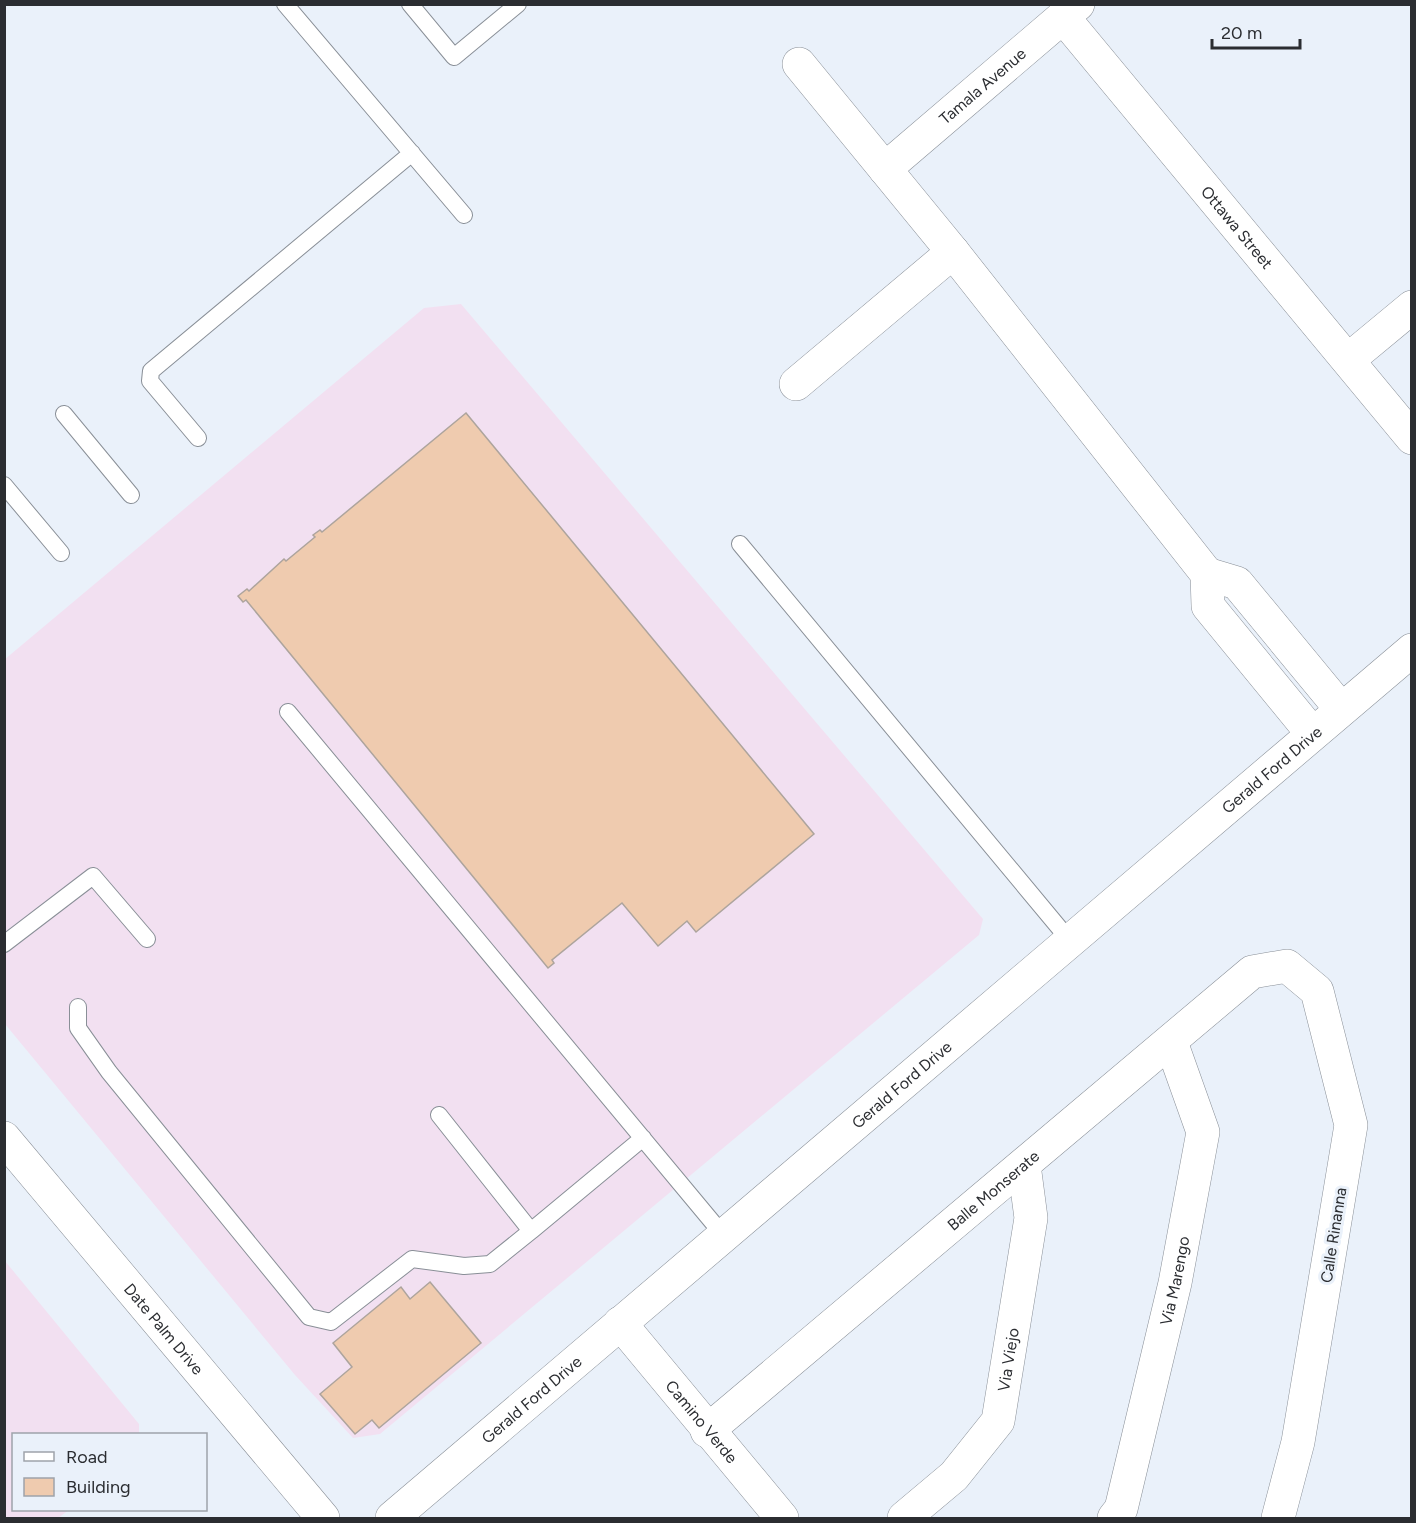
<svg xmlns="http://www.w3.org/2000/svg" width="1416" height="1523" viewBox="0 0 1416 1523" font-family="Figtree,sans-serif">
  <rect width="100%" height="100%" fill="#eaf1fa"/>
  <path fill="#f2e0f1" d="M 461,304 L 983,919 L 979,935 L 380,1434 L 353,1438 L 295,1375 L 5,1024 L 4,660 L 424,308 Z
    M 5,1261 L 139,1424 L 139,1434 L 14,1434 L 14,1510 L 69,1510 L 58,1518 L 5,1518 Z"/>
  <path fill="#efcbaf" stroke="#ada49d" stroke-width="1.5" d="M 466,413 L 814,834 L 696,932 L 687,921 L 658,946 L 622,903 L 552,960 L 554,963 L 548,968 L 246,600 L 243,602 L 238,596 L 247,589 L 249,591 L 284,559 L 286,561 L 315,537 L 313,535 L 320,530 L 322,532 Z
    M 430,1282 L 481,1343 L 379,1428 L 372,1420 L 355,1434 L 320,1394 L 352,1367 L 333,1343 L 401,1287 L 410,1299 Z"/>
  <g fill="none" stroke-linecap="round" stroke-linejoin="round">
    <defs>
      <path id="lane" d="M 285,4 L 464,215
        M 410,4 L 454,57 L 518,4
        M 64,414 L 131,495
        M 198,438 L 150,381 L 151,371 L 412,153
        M 4,485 L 61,553
        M 740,544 L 1071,942
        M 288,712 L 724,1236
        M 4,944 L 93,876 L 147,939
        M 78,1007 L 78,1028 L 109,1072 L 309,1317 L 331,1322 L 412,1259 L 464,1266 L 490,1264 L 531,1231
        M 439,1115 L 531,1231 L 643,1138"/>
      <g id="street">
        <path id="s1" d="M 1063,17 L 1412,438"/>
        <path d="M 799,64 L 953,252 L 1207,574 L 1208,606 L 1312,733"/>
        <path id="s2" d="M 885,169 L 1078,4"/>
        <path d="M 1348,360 L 1412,307"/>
        <path d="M 796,384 L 953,252"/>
        <path d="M 1207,574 L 1237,583 L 1341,709"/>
        <path id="s3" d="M 620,1323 L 782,1518"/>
        <path id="s4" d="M 707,1431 L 1252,972 L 1287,966 L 1317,991 L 1351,1125 L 1298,1442 L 1278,1518"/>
        <path id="s5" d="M 904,1518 L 954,1476 L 998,1421 L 1031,1218 L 1024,1165"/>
        <path id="s6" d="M 1114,1518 L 1121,1509 L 1175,1283 L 1203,1132 L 1171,1042"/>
      </g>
      <g id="secondary">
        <path id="s7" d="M 4,1138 L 323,1518"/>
        <path id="s8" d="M 392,1518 L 1412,650"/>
      </g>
    </defs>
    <use href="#lane" stroke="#898f97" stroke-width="18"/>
    <use href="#street" stroke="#898f97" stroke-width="34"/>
    <use href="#secondary" stroke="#898f97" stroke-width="34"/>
    <use href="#lane" stroke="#fff" stroke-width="16"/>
    <use href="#street" stroke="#fff" stroke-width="33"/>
    <use href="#secondary" stroke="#fff" stroke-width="33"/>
  </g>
  <g text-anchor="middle" stroke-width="6" stroke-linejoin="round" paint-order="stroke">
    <g font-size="16" fill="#2b2d31" stroke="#eaf1fa">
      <text dy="6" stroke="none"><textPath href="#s2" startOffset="128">Tamala Avenue</textPath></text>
      <text dy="6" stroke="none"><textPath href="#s1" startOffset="273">Ottawa Street</textPath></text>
      <text dy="6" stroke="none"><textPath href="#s8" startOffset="1155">Gerald Ford Drive</textPath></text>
      <text dy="6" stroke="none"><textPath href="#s8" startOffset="669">Gerald Ford Drive</textPath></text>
      <text dy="6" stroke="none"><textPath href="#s4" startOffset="374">Balle Monserate</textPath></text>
      <text transform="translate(1333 1235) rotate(-81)" y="6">Calle Rinanna</text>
      <text dy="6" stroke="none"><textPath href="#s6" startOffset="246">Via Marengo</textPath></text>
      <text dy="6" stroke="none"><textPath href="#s7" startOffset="249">Date Palm Drive</textPath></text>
      <text dy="6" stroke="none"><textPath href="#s5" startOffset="198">Via Viejo</textPath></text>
      <text dy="6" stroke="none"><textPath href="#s8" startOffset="183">Gerald Ford Drive</textPath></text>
      <text dy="6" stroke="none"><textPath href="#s3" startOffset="128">Camino Verde</textPath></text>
    </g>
  </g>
  <rect width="1416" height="1523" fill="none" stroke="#2b2d31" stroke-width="12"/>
  <rect x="12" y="1433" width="195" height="78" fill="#eaf1fa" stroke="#9ea3aa" stroke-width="1.5"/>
  <rect x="24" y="1452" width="30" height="9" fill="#ffffff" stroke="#9ea3aa" stroke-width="1.5"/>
  <text x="66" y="1463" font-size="18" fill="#2b2d31">Road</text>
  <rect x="24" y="1478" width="30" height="18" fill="#efcbaf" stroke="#9ea3aa" stroke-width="1.5"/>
  <text x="66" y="1493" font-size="18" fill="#2b2d31">Building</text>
  <path d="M1212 39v9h88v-9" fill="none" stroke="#2b2d31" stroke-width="3"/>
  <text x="1221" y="39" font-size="18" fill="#2b2d31" stroke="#eaf1fa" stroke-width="4.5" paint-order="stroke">20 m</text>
</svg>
